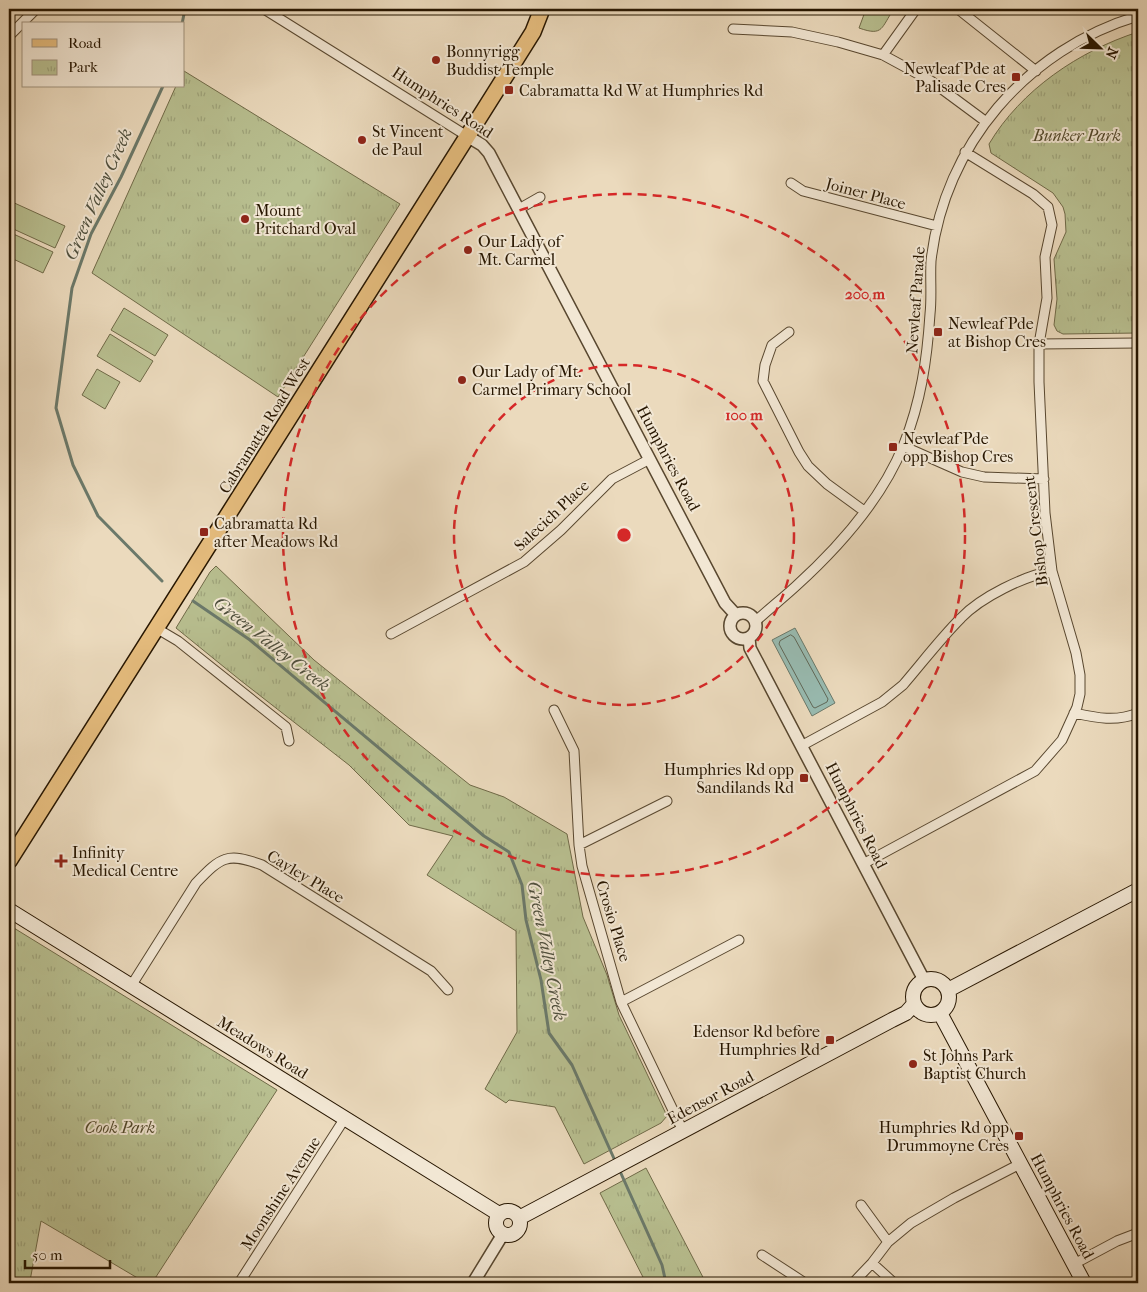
<svg xmlns="http://www.w3.org/2000/svg" width="1147" height="1292" viewBox="0 0 1147 1292" font-family="'IM FELL French Canon',serif">
  <defs>
    <pattern id="park-tufts" width="24" height="20" patternUnits="userSpaceOnUse" patternTransform="scale(1.25)"><rect width="24" height="20" fill="#b8bf90"/><path d="M3 7l-1-3M5 7V3M7 7l1-3M15 17l-1-3M17 17v-4M19 17l1-3" fill="none" stroke="#9ea37a"/></pattern>
  </defs>
  <rect width="100%" height="100%" fill="#ebdabd"/>
  <filter id="stains"><feTurbulence type="fractalNoise" baseFrequency=".004" numOctaves="4"/><feColorMatrix values="0 0 0 0 .2 0 0 0 0 .09 0 0 0 0 .02 0 0 0 .5 -.17"/></filter>
  <radialGradient id="worn" r=".72"><stop offset=".6" stop-color="#630" stop-opacity="0"/><stop offset="1" stop-color="#630" stop-opacity=".3"/></radialGradient>
  <path fill="#b8bf90" stroke="#706a48" d="M 866,9 L 894,9 C 881,27 884,37 859,28 Z
    M 10,201 L 65,226 L 55,248 L 9,227 L 9,205 Z
    M 9,232 L 53,252 L 43,273 L 9,257 Z
    M 124,308 L 168,335 L 155,356 L 111,330 Z
    M 110,334 L 153,361 L 140,382 L 97,356 Z
    M 97,369 L 120,382 L 105,409 L 82,395 Z"/>
  <path fill="url(#park-tufts)" stroke="#706a48" d="M 1138,32 L 1138,333 L 1063,334 L 1057,331 L 1054,325 L 1057,299 L 1054,259 L 1066,232 L 1065,214 L 1063,207 L 1053,193 L 991,153 L 989,144 C 1021,90 1079,51 1138,32 Z
    M 184,71 L 400,204 L 278,397 L 92,273 L 176,86 L 184,86 Z
    M 216,566 L 314,660 L 470,785 L 504,797 L 567,834 L 583,917 L 607,975 L 619,1015 L 667,1116 L 661,1123 L 584,1164 L 555,1107 L 509,1100 L 506,1103 L 485,1089 L 517,1032 L 516,931 L 427,875 L 453,836 L 409,825 L 349,765 L 240,680 L 176,628 L 210,572 Z
    M 9,925 L 277,1090 L 152,1283 L 146,1283 L 41,1221 L 30,1281 L 12,1277 L 9,1258 Z
    M 646,1168 L 706,1283 L 646,1283 L 600,1193 Z"/>
  <path fill="#98bbb1" stroke="#6b796a" d="M 795,628 L 835,703 L 812,716 L 772,640 Z"/>
  <g fill="none" stroke-linecap="round" stroke-linejoin="round">
    <path stroke="#606858" stroke-width="1" d="M 791,635 L 794,637 L 828,699 L 827,702 L 815,708 L 813,707 L 779,644 L 780,641 Z"/>
    <path stroke="#6b796a" stroke-width="3" d="M 182,24 L 185,9
      M 162,581 L 98,516 L 73,465 L 56,408 L 72,288 L 91,234 L 121,177 L 163,86
      M 193,601 L 250,640 L 484,836 L 509,852 L 522,885 L 526,920 L 541,980 L 549,1033 L 572,1065 L 616,1163
      M 619,1169 L 662,1265 L 666,1283"/>
    <defs>
      <path id="minor" d="M 264,9 L 467,136
        M 958,9 L 1036,71
        M 733,29 L 792,32 L 838,42 L 883,55 L 931,81 L 985,121
        M 9,36 L 36,9
        M 883,55 L 916,9
        M 791,183 L 803,191 L 937,226
        M 519,209 L 540,197
        M 789,332 L 772,345 L 765,365 L 763,381 L 799,452 L 808,466 L 827,484 L 864,511
        M 1039,344 L 1138,343
        M 903,446 L 962,472 L 984,477 L 1044,479
        M 756,621 C 769,609 783,598 796,586 C 839,547 882,499 904,444 C 921,401 927,360 930,314 C 932,296 930,278 931,261 C 944,145 1027,49 1138,16
        M 156,628 L 178,641 L 286,727 L 289,741
        M 391,634 L 524,562 L 561,530 L 612,479 L 650,459
        M 554,710 L 574,751 L 579,845 L 582,866 L 621,1002 L 683,1131
        M 1074,713 C 1097,718 1116,722 1138,713
        M 801,746 L 882,702 L 903,685 C 922,663 940,639 961,618 C 981,597 1024,576 1052,571
        M 579,845 L 667,801
        M 863,864 L 1035,771 L 1062,740 L 1077,707 L 1080,694 L 1080,675 L 1076,653 L 1052,571 L 1045,513 L 1039,382 L 1039,344 L 1047,298 L 1045,257 L 1052,225 L 1048,207 L 1033,194 L 965,152
        M 131,986 L 196,883 C 221,857 227,852 262,865 L 431,971 L 448,990
        M 621,1002 L 739,940
        M 861,1205 L 888,1242
        M 762,1255 L 805,1283
        M 872,1263 L 894,1283
        M 1074,1264 L 1117,1241 L 1138,1233
        M 239,1283 L 345,1118
        M 853,1283 L 872,1263 L 888,1242 L 911,1223 L 954,1198 L 1020,1164"/>
      <path id="tertiary" d="M 467,136 L 482,145 L 489,153 L 725,603 L 736,615
        M730 626a13 13 0 1 1 26 0a13 13 0 1 1-26 0Z
        M 749,638 L 750,648 L 924,980
        M 473,1283 L 503,1234"/>
      <path id="secondary" d="M 9,910 L 499,1214
        M913 997a18 18 0 1 1 36 0a18 18 0 1 1-36 0Z
        M 948,990 L 1138,890
        M 940,1013 L 1084,1283
        M496 1223a12 12 0 1 1 24 0a12 12 0 1 1-24 0Z
        M 519,1218 L 892,1020 L 906,1013 L 914,1004"/>
      <path id="primary" d="M 9,861 L 484,110 L 533,32 L 542,9"/>
    </defs>
    <use href="#minor" stroke="#58472f" stroke-width="11"/>
    <use href="#tertiary" stroke="#58472f" stroke-width="14"/>
    <use href="#secondary" stroke="#271600" stroke-width="16"/>
    <use href="#primary" stroke="#271600" stroke-width="18"/>
    <use href="#minor" stroke="#f2e7d4" stroke-width="9"/>
    <use href="#tertiary" stroke="#f2e7d4" stroke-width="11"/>
    <use href="#secondary" stroke="#f2e7d4" stroke-width="14"/>
    <use href="#primary" stroke="#e6bd7e" stroke-width="15"/>
  </g>
  <g fill="none" stroke="#d62828" stroke-width="2.5" stroke-dasharray="9 6">
    <circle cx="624" cy="535" r="170"/>
    <circle cx="624" cy="535" r="341"/>
  </g>
  <g fill="#8f2418" stroke="#f2e7d4" stroke-width="2">
    <circle cx="436" cy="60" r="5"/>
    <rect x="1011" y="72" width="10" height="10" rx="2.5"/>
    <rect x="504" y="85" width="10" height="10" rx="2.5"/>
    <circle cx="362" cy="140" r="5"/>
    <circle cx="245" cy="219" r="5"/>
    <circle cx="468" cy="250" r="5"/>
    <rect x="933" y="327" width="10" height="10" rx="2.5"/>
    <circle cx="462" cy="380" r="5"/>
    <rect x="888" y="442" width="10" height="10" rx="2.5"/>
    <rect x="199" y="527" width="10" height="10" rx="2.5"/>
    <rect x="799" y="773" width="10" height="10" rx="2.5"/>
    <path d="M58.5 853.5h5v5h5v5h-5v5h-5v-5h-5v-5h5z"/>
    <rect x="825" y="1035" width="10" height="10" rx="2.5"/>
    <circle cx="913" cy="1064" r="5"/>
    <rect x="1014" y="1131" width="10" height="10" rx="2.5"/>
  </g>
  <g text-anchor="middle" stroke-width="4" stroke-linejoin="round" paint-order="stroke">
    <g font-size="16" fill="#271600" stroke="#f2e7d4" text-anchor="start">
      <text x="446" y="57">Bonnyrigg<tspan x="446" dy="18">Buddist Temple</tspan></text>
      <text x="1006" y="74" text-anchor="end">Newleaf Pde at<tspan x="1006" dy="18">Palisade Cres</tspan></text>
      <text x="519" y="96">Cabramatta Rd W at Humphries Rd</text>
      <text x="372" y="137">St Vincent<tspan x="372" dy="18">de Paul</tspan></text>
      <text x="255" y="216">Mount<tspan x="255" dy="18">Pritchard Oval</tspan></text>
      <text x="478" y="247">Our Lady of<tspan x="478" dy="18">Mt. Carmel</tspan></text>
      <text x="948" y="329">Newleaf Pde<tspan x="948" dy="18">at Bishop Cres</tspan></text>
      <text x="472" y="377">Our Lady of Mt.<tspan x="472" dy="18">Carmel Primary School</tspan></text>
      <text x="903" y="444">Newleaf Pde<tspan x="903" dy="18">opp Bishop Cres</tspan></text>
      <text x="214" y="529">Cabramatta Rd<tspan x="214" dy="18">after Meadows Rd</tspan></text>
      <text x="794" y="775" text-anchor="end">Humphries Rd opp<tspan x="794" dy="18">Sandilands Rd</tspan></text>
      <text x="72" y="858">Infinity<tspan x="72" dy="18">Medical Centre</tspan></text>
      <text x="820" y="1037" text-anchor="end">Edensor Rd before<tspan x="820" dy="18">Humphries Rd</tspan></text>
      <text x="923" y="1061">St Johns Park<tspan x="923" dy="18">Baptist Church</tspan></text>
      <text x="1009" y="1133" text-anchor="end">Humphries Rd opp<tspan x="1009" dy="18">Drummoyne Cres</tspan></text>
    </g>
    <g font-size="16" fill="#271600" stroke="#f2e7d4">
      <text transform="translate(443 102) rotate(33)" y="6">Humphries Road</text>
      <text transform="translate(866 193) rotate(15)" y="6">Joiner Place</text>
      <text transform="translate(915 300) rotate(-86)" y="6">Newleaf Parade</text>
      <text transform="translate(264 425) rotate(-58)" y="6">Cabramatta Road West</text>
      <text transform="translate(669 458) rotate(62)" y="6">Humphries Road</text>
      <text transform="translate(551 515) rotate(-43)" y="6">Salecich Place</text>
      <text transform="translate(1035 531) rotate(-97)" y="6">Bishop Crescent</text>
      <text transform="translate(857 815) rotate(63)" y="6">Humphries Road</text>
      <text transform="translate(306 876) rotate(31)" y="6">Cayley Place</text>
      <text transform="translate(614 921) rotate(73)" y="6">Crosio Place</text>
      <text transform="translate(263 1047) rotate(32)" y="6">Meadows Road</text>
      <text transform="translate(710 1097) rotate(-28)" y="6">Edensor Road</text>
      <text transform="translate(280 1193) rotate(-57)" y="6">Moonshine Avenue</text>
      <text transform="translate(1063 1206) rotate(62)" y="6">Humphries Road</text>
    </g>
    <g font-size="16" font-style="italic" fill="#52492b" stroke="#f2e7d4">
      <text x="1077" y="141">Bunker Park</text>
      <text x="120" y="1133">Cook Park</text>
    </g>
    <g font-size="18" font-style="italic" fill="#4f503e" stroke="#f2e7d4">
      <text transform="translate(98 194) rotate(-66)" y="6">Green Valley Creek</text>
      <text transform="translate(272 644) rotate(38)" y="6">Green Valley Creek</text>
      <text transform="translate(547 951) rotate(79)" y="6">Green Valley Creek</text>
    </g>
  </g>
  <circle cx="624" cy="535" r="8" fill="#d62828" stroke="#f2e7d4" stroke-width="2.5"/>
  <g font-size="15" text-anchor="middle" font-weight="bold" fill="#d62828" stroke="#f2e7d4" stroke-width="4" stroke-linejoin="round" paint-order="stroke">
    <text x="865" y="299">200 m</text>
    <text x="744" y="420">100 m</text>
  </g>
  <rect width="1147" height="1292" fill="none" stroke="#ebdabd" stroke-width="30"/>
  <rect x="10" y="10" width="1127" height="1272" fill="none" stroke="#271600" stroke-width="2.5"/>
  <rect x="15" y="15" width="1117" height="1262" fill="none" stroke="#271600"/>
  <rect x="22" y="22" width="162" height="65" fill="#f2e7d4" stroke="#a1937f"/>
  <rect x="32" y="39" width="25" height="8" fill="#e6bd7e" stroke="#a1937f"/>
  <text x="68" y="48" font-size="15" fill="#271600">Road</text>
  <rect x="32" y="60" width="25" height="15" fill="url(#park-tufts)" stroke="#a1937f"/>
  <text x="68" y="72" font-size="15" fill="#271600">Park</text>
  <g transform="translate(1100 48) rotate(113)" stroke="#f2e7d4" stroke-width="4" paint-order="stroke">
  <path d="M0-4L9 19L0 12L-9 19Z" fill="#271600"/>
  <text y="-8" font-size="14" font-weight="bold" text-anchor="middle" fill="#271600">N</text>
  </g>
  <path d="M25 1260v8h85v-8" fill="none" stroke="#271600" stroke-width="2.5"/>
  <text x="32" y="1260" font-size="15" fill="#271600" stroke="#f2e7d4" stroke-width="4" paint-order="stroke">50 m</text>
  <rect width="100%" height="100%" filter="url(#stains)"/>
  <rect width="100%" height="100%" fill="url(#worn)"/>
</svg>
